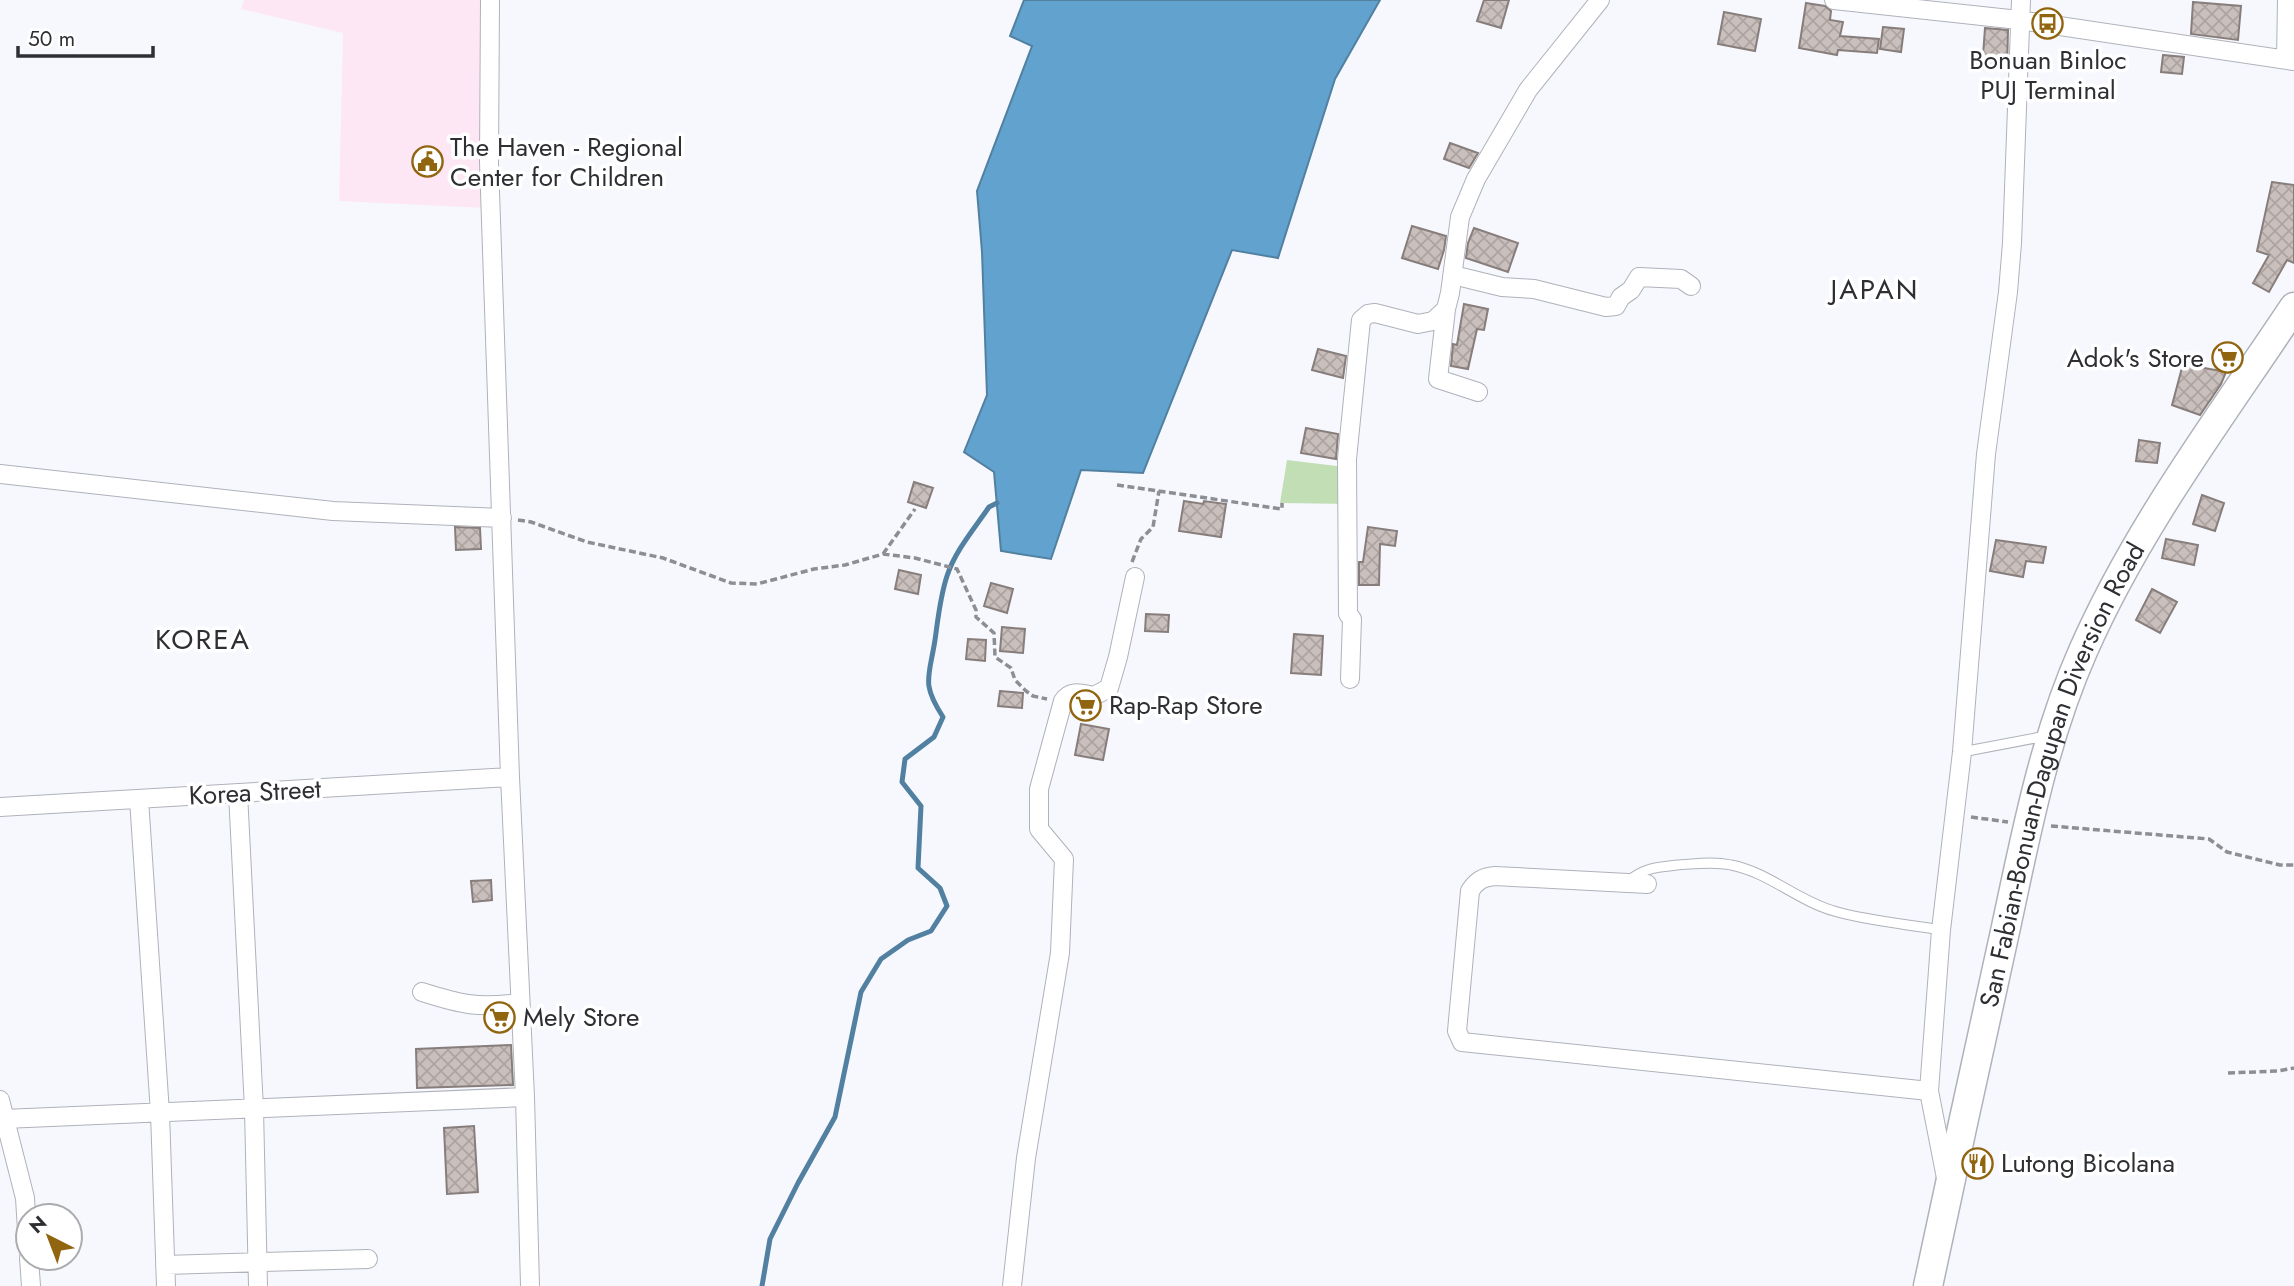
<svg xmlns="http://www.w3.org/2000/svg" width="2294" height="1286" viewBox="0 0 2294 1286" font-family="Jost,sans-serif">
  <defs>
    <pattern id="building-cross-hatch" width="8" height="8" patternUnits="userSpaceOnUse" patternTransform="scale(1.75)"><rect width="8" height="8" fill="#c9bfbc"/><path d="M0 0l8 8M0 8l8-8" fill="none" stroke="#ada4a2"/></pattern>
  </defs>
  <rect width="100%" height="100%" fill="#f7f8fe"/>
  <path fill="#fee7f4" d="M 244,0 L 483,0 L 485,208 L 339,201 L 343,33 L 241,9 Z"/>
  <path fill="#c1deb4" d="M 1287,460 L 1353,468 L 1353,504 L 1280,503 Z"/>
  <path fill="#61a2cf" stroke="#5280a0" stroke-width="2" d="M 1024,0 L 1380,0 L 1335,79 L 1278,258 L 1232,250 L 1143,473 L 1081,470 L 1051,559 L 1001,551 L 994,472 L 964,452 L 987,395 L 982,252 L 977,191 L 1032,46 L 1010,36 Z"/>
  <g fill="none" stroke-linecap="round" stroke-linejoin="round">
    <path stroke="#5280a0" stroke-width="5" d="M 762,1286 L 770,1239 L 798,1183 L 835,1117 L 861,992 L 881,959 L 908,940 L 931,931 L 947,906 L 940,888 L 918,868 L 921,806 L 902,782 L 905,759 L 934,737 L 943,717 C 921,683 929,678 935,640 C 938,619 940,597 947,576 C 955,551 974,529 989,507 L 997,503"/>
  </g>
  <path fill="url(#building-cross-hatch)" stroke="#877e7c" stroke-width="2" d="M 1484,0 L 1509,0 L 1501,28 L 1477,21 Z
    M 2193,2 L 2241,6 L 2238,40 L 2191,34 Z
    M 1806,3 L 1825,6 L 1831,11 L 1830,20 L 1843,22 L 1840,36 L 1879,39 L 1877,53 L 1838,50 L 1837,55 L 1799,48 Z
    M 1724,12 L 1761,19 L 1755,51 L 1718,44 Z
    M 1883,27 L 1904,29 L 1901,52 L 1880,49 Z
    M 1985,28 L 2008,30 L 2007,70 L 1982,69 Z
    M 2163,55 L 2184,57 L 2182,74 L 2161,72 Z
    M 1450,143 L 1478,153 L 1469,168 L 1444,159 Z
    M 2272,182 L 2294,185 L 2294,263 L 2287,260 L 2269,292 L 2253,283 L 2269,255 L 2257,251 Z
    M 1412,226 L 1446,236 L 1444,250 L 1438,269 L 1402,258 Z
    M 1474,228 L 1518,243 L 1508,272 L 1466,258 L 1468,243 Z
    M 1464,304 L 1488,309 L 1484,330 L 1477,329 L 1468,369 L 1451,366 L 1453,344 L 1457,345 Z
    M 1318,349 L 1346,356 L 1343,378 L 1312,370 Z
    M 2183,364 L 2226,372 L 2221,384 L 2200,415 L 2172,405 Z
    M 1306,428 L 1338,434 L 1336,459 L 1301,453 Z
    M 2139,440 L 2160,443 L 2157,463 L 2136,461 Z
    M 914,482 L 933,488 L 926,508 L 908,502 Z
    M 2202,495 L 2224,503 L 2215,531 L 2193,524 Z
    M 1184,501 L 1203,504 L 1204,501 L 1226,504 L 1221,537 L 1179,531 Z
    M 455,527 L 480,528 L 481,549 L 456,550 Z
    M 1368,527 L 1397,531 L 1395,546 L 1380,544 L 1379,585 L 1359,585 L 1359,562 L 1363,562 Z
    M 2166,539 L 2198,545 L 2194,565 L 2162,558 Z
    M 1996,540 L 2046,547 L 2043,563 L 2026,561 L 2023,577 L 1990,571 Z
    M 899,570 L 921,575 L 918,594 L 895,589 Z
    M 991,583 L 1013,589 L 1007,613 L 984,606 Z
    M 2152,589 L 2177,602 L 2160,633 L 2136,620 Z
    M 1146,614 L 1169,615 L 1168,632 L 1145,631 Z
    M 1002,627 L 1025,629 L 1023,653 L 1000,651 Z
    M 1294,634 L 1323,636 L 1321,675 L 1291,673 Z
    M 968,639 L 986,640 L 985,661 L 966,659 Z
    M 1000,691 L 1023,693 L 1022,708 L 998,706 Z
    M 1081,724 L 1109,729 L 1103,760 L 1075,755 Z
    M 491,880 L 492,900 L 473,902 L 471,881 Z
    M 511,1045 L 513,1085 L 417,1088 L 416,1049 Z
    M 474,1126 L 478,1192 L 447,1194 L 444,1128 Z"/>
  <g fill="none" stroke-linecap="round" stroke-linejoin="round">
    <defs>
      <path id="service" d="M 1962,752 L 2046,736
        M 1627,882 C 1643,868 1657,867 1677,865 C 1695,864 1713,861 1731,865 C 1768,872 1798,901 1834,911 C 1868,921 1906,924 1941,930"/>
      <path id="minor" d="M 490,0 L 489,162 L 510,777 L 525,1097 L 530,1286
        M 1834,0 L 2019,20 L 2294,61
        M 2286,60 L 2287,0
        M 1453,275 L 1502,287 L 1534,289 L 1606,307 L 1616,306 L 1621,297 L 1631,290 L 1639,277 L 1681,279 L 1691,286
        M 1446,309 L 1438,379 L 1478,392
        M 0,474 L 333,511 L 502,518
        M 1350,679 L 1352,619 L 1348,614 L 1347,459 L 1361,320 L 1368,314 L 1375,313 L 1418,324 L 1433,321 L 1446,309 L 1450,293 L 1460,217 L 1476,179 L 1528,90 L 1600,0
        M 238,793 L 254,1109 L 258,1286
        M 139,799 L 160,1113 L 166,1286
        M 0,807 L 510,777
        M 1647,884 L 1495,876 C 1483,877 1476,881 1470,891 L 1457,1031 L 1462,1042 L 1929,1091
        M 422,992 C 463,1005 477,1008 520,1003
        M 0,1100 L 25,1198 L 28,1246
        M 4,1119 L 525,1097
        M 1946,1178 L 1929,1091 L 1941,930 L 1962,752 L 1986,454 L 2008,292 L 2012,243 L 2021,0
        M 29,1258 L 31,1286
        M 165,1265 L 368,1259
        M 1012,1286 L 1026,1158 L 1060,953 L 1064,859 L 1039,829 L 1039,789 L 1063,701 C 1071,689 1082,694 1094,696 L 1109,688 L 1118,657 L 1135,577"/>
      <g id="primary">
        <path id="s1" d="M 1928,1286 C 1954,1166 1979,1047 2006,927 C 2026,834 2044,739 2083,651 C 2137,528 2220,418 2294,307"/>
      </g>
    </defs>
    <use href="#service" stroke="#afb2ba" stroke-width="11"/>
    <use href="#minor" stroke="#afb2ba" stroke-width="20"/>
    <use href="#primary" stroke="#afb2ba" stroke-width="31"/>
    <path stroke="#8d8e93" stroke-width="3.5" stroke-dasharray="7 3.5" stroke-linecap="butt" d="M 1117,485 L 1282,509 L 1282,503
      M 518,520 L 531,522 L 587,542 L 663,558 L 731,583 L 757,584 L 814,569 L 845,565 L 883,554 L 915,558 L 957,569 L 976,610 L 976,617 L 994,633 L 995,657 L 1011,668 L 1015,680 L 1026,691 L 1033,696 L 1047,699
      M 883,554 L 915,509
      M 1132,562 L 1141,539 L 1153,527 L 1159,491
      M 1971,817 L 2008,822
      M 2051,826 L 2209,839 L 2227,852 L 2280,865 L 2294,865
      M 2228,1073 L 2278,1071 L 2294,1068"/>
    <use href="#service" stroke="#fff" stroke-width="9"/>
    <use href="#minor" stroke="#fff" stroke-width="18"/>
    <use href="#primary" stroke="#fff" stroke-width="28"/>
  </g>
  <defs>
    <symbol id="bus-ring" viewBox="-11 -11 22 22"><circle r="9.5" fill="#fff" stroke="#91640f" stroke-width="1.5"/><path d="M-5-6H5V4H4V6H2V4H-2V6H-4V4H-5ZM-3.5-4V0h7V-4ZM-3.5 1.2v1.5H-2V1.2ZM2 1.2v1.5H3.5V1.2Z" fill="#91640f"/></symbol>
    <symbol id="civic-ring" viewBox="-11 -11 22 22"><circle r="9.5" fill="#fff" stroke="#91640f" stroke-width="1.5"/><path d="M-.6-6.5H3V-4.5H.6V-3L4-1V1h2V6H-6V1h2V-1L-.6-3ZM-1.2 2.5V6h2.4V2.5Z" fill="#91640f"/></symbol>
    <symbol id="supermarket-ring" viewBox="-11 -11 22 22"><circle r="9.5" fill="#fff" stroke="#91640f" stroke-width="1.5"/><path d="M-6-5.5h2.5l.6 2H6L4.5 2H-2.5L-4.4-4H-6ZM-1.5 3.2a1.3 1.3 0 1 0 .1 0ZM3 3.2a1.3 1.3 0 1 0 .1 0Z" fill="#91640f"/></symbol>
    <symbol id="restaurant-ring" viewBox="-11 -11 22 22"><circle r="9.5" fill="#fff" stroke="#91640f" stroke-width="1.5"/><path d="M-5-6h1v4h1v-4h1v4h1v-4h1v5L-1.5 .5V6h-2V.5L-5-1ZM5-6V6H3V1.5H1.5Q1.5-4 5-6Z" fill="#91640f"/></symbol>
  </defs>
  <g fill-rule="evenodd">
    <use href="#bus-ring" x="2030" y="6" width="35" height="35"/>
    <use href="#civic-ring" x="410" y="144" width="35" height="35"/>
    <use href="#supermarket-ring" x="2210" y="340" width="35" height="35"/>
    <use href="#supermarket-ring" x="1068" y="688" width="35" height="35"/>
    <use href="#supermarket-ring" x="482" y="1000" width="35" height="35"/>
    <use href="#restaurant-ring" x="1960" y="1146" width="35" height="35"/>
  </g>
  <g text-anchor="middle" stroke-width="7" stroke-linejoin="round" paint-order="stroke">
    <g font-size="26" fill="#2e2f33" stroke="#fff" text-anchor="start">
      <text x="2048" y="69" text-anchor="middle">Bonuan Binloc<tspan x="2048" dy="30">PUJ Terminal</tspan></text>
      <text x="450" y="156">The Haven - Regional<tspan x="450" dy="30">Center for Children</tspan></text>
      <text x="2204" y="367" text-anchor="end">Adok's Store</text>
      <text x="1109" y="714">Rap-Rap Store</text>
      <text x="523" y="1026">Mely Store</text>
      <text x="2001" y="1172">Lutong Bicolana</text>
    </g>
    <g font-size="26" fill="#2e2f33" stroke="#fff">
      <text dy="9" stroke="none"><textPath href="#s1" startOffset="530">San Fabian-Bonuan-Dagupan Diversion Road</textPath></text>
      <text transform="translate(255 792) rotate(-3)" y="9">Korea Street</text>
    </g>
    <g font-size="28" letter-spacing="2" fill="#2e2f33" stroke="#fff">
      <text x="1875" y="299">JAPAN</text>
      <text x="203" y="649">KOREA</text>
    </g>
  </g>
  <g transform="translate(49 1237) rotate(318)"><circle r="33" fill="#ffffff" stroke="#abacad" stroke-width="2"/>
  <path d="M0-5L12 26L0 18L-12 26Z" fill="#91640f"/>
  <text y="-10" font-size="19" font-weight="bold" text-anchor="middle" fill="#2e2f33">N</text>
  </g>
  <path d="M18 46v10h135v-10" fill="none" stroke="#2e2f33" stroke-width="3.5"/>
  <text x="28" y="46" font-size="21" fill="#2e2f33" stroke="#ffffff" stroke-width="5" paint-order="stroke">50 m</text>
</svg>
